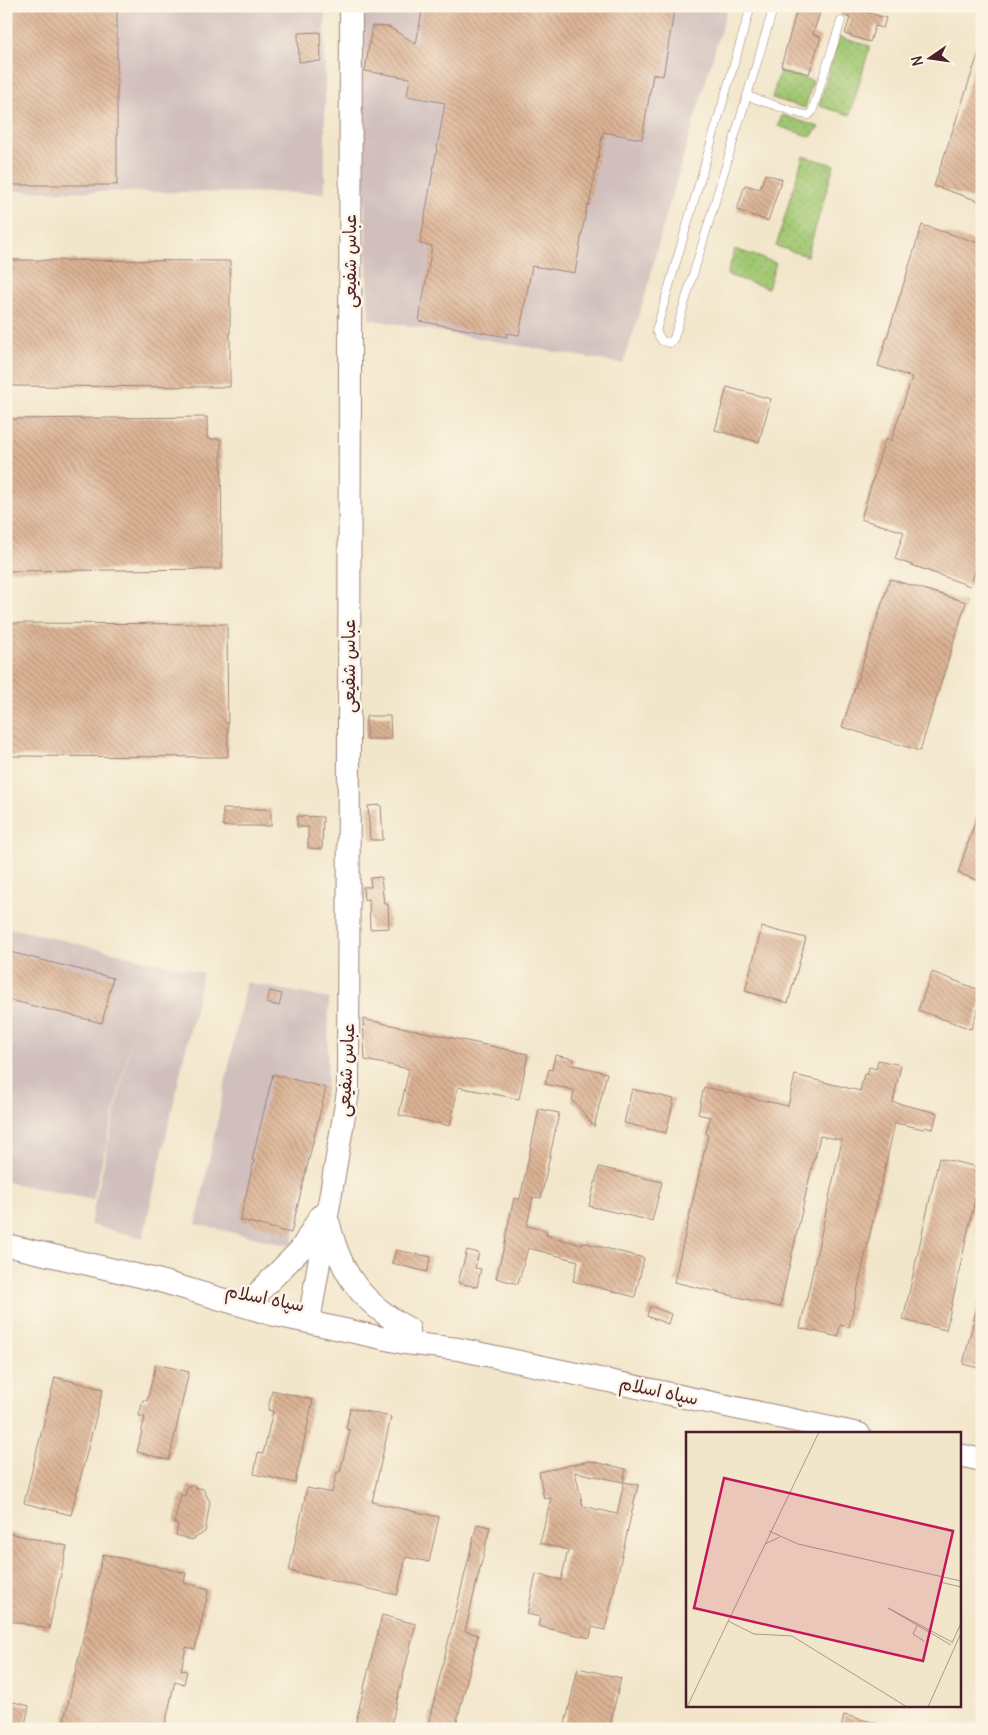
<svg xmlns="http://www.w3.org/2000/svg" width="988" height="1735" viewBox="0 0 988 1735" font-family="Delius,'Playpen Sans Arabic',sans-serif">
  <defs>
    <pattern id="green-dots" width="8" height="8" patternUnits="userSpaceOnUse" patternTransform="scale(1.25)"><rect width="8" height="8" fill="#a0c771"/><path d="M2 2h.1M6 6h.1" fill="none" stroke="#8baa62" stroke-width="1.8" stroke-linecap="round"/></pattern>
    <pattern id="building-back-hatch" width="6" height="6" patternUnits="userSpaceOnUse" patternTransform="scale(1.25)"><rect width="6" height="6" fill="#dcb394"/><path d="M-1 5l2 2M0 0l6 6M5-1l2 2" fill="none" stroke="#b49179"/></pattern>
  </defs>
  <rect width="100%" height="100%" fill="#fcf5e5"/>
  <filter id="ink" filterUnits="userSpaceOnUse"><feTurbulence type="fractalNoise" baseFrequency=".02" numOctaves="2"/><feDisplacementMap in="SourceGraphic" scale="10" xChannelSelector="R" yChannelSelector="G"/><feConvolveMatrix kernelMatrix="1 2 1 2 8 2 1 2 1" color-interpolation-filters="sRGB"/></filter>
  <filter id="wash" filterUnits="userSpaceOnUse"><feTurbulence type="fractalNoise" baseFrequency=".0096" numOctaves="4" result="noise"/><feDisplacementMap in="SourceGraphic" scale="20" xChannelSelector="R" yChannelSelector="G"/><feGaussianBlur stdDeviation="1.12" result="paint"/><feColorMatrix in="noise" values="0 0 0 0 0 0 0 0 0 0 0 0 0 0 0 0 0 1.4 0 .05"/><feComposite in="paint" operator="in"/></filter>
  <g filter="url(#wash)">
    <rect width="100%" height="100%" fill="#f2e6ca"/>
    <path fill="#d1bfbd" d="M 6,6 L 325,6 L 325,193 L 6,191 Z
      M 364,6 L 728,6 L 664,222 L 647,290 L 623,364 L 369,319 L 361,99 Z
      M 6,927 L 203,973 L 143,1238 L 90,1225 L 134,1029 L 93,1200 L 6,1182 Z
      M 246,982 L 329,999 L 327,1084 L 291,1246 L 196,1224 Z"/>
    <path fill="url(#green-dots)" stroke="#75734e" d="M 839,37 L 870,46 L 850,115 L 819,106 Z
      M 780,71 L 813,81 L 805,108 L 772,98 Z
      M 782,115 L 819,127 L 811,137 L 778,126 Z
      M 803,156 L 834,165 L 807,256 L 776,246 Z
      M 735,249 L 776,263 L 768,288 L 727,275 Z"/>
    <g id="blocks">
      <path fill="url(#building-back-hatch)" d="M 6,6 L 117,7 L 117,185 L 6,185 Z
        M 423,6 L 675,6 L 663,76 L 653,74 L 642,139 L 603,132 L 589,205 L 587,205 L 575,273 L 532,266 L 519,335 L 507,333 L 507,337 L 419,321 L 432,246 L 420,244 L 445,103 L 407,96 L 410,78 L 365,71 L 372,26 L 389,27 L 416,44 Z
        M 798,6 L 822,6 L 813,34 L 821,37 L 809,74 L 781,66 Z
        M 846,6 L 886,18 L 883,28 L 875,26 L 870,42 L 845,34 L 850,18 L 843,15 Z
        M 320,32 L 321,61 L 299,62 L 298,33 Z
        M 980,49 L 982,50 L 982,202 L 934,186 Z
        M 765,174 L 782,179 L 768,221 L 737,210 L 745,185 L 760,189 Z
        M 922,225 L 982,244 L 982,551 L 970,586 L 895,559 L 904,532 L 861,519 L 885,439 L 891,441 L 912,377 L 878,366 Z
        M 6,260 L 230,261 L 230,387 L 6,386 Z
        M 727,387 L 771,399 L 759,442 L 715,430 Z
        M 207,417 L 207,439 L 221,439 L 222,569 L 6,571 L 6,419 Z
        M 890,579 L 966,602 L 920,751 L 842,727 Z
        M 6,623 L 227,624 L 228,757 L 6,756 Z
        M 366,716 L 390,716 L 391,739 L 366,739 Z
        M 381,805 L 383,840 L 370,840 L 368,806 Z
        M 980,807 L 982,808 L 982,882 L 958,873 Z
        M 223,809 L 271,809 L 271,826 L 223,826 Z
        M 297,816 L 323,817 L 322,849 L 308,848 L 308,827 L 297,827 Z
        M 381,877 L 384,904 L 388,904 L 389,928 L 370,929 L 369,899 L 364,900 L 363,887 L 371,887 L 370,878 Z
        M 762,927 L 806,938 L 788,1003 L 745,991 Z
        M 6,951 L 113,978 L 102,1023 L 6,999 Z
        M 932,972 L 982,991 L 982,999 L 971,1029 L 918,1010 Z
        M 270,991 L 282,994 L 279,1006 L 267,1003 Z
        M 363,1019 L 528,1054 L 519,1099 L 458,1087 L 450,1126 L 399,1115 L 409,1069 L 365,1060 Z
        M 555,1055 L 574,1059 L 573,1065 L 607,1073 L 594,1127 L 577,1104 L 572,1101 L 574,1090 L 545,1084 L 549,1069 L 552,1070 Z
        M 878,1060 L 901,1065 L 893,1102 L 937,1113 L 933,1129 L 925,1127 L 924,1129 L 895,1123 L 849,1327 L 840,1325 L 838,1337 L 800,1328 L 842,1140 L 820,1136 L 815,1158 L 814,1158 L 780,1307 L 674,1282 L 708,1135 L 706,1134 L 710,1117 L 698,1114 L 704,1087 L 788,1106 L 795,1075 L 860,1091 L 864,1074 L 867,1075 L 869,1067 L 876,1069 Z
        M 273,1074 L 326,1088 L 291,1233 L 240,1220 L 254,1160 L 252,1160 Z
        M 632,1089 L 674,1099 L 666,1133 L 624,1123 Z
        M 539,1109 L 559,1113 L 541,1198 L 533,1197 L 527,1226 L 547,1231 L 546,1235 L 582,1245 L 582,1242 L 644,1258 L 635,1297 L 573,1281 L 578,1261 L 528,1248 L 518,1284 L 496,1278 L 506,1239 L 505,1239 L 514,1198 L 520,1199 Z
        M 939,1158 L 982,1168 L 946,1330 L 903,1320 Z
        M 599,1167 L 662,1182 L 652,1221 L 589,1206 Z
        M 396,1250 L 431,1257 L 427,1272 L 392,1263 Z
        M 467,1250 L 479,1253 L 475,1268 L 481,1269 L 477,1287 L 458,1283 Z
        M 978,1303 L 982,1303 L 982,1369 L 963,1364 Z
        M 650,1306 L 671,1314 L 668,1324 L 647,1316 Z
        M 156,1364 L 189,1372 L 169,1460 L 137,1452 L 145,1417 L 139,1416 L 143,1400 L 147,1401 Z
        M 55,1377 L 103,1389 L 71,1515 L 24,1503 Z
        M 272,1390 L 313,1400 L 295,1483 L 254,1474 L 258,1453 L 263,1454 L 273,1411 L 268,1410 Z
        M 350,1408 L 391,1417 L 372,1502 L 439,1517 L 429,1562 L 406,1557 L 397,1595 L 289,1571 L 307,1488 L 332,1493 L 337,1472 L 340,1472 L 350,1430 L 346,1429 Z
        M 590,1461 L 626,1469 L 623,1482 L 575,1472 L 583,1506 L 617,1514 L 624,1482 L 638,1485 L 605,1630 L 592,1627 L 590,1638 L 538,1626 L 540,1617 L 527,1614 L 536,1574 L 561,1580 L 568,1550 L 540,1543 L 551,1498 L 544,1499 L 539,1472 Z
        M 188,1485 L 203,1489 L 210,1502 L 205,1532 L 192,1540 L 176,1535 L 178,1525 L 174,1523 L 181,1495 L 185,1496 Z
        M 477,1524 L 490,1527 L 465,1631 L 478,1635 L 455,1729 L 427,1729 Z
        M 8,1533 L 67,1546 L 49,1629 L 6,1620 L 6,1542 Z
        M 103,1554 L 186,1573 L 184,1583 L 209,1589 L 195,1649 L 186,1647 L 181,1670 L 187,1671 L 184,1684 L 175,1681 L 164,1729 L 62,1729 Z
        M 382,1615 L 416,1624 L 390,1729 L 354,1729 Z
        M 578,1668 L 621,1678 L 609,1729 L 564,1729 Z
        M 6,1700 L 29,1706 L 24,1729 L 6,1729 Z
        M 844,1715 L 884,1725 L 883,1729 L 841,1729 Z"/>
    </g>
  </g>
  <g filter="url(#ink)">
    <use href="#blocks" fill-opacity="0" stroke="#9e827a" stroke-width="1"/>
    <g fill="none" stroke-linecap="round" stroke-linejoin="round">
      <defs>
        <path id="lane" d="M 751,6 L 656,331 L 662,341 L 670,343 L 674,338 L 774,6
          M 388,8 L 388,6
          M 747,96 L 801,114 L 809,115 L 812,112 L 841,21"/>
        <path id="secondary" d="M 329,1224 C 341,1275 363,1304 409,1329
          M 6,1245 L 157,1280 L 271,1314 L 405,1343 L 458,1349 L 859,1434
          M 257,1294 L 301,1249 L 320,1216
          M 309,1322 L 348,1092 L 351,6
          M 959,1455 L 982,1460"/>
      </defs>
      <use href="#lane" stroke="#9e827a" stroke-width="9"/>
      <use href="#secondary" stroke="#9e827a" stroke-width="24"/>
      <use href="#lane" stroke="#fff" stroke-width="8"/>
      <use href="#secondary" stroke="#fff" stroke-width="22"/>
    </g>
  </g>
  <g text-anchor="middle" stroke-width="5" stroke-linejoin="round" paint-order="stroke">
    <g font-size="18" fill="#4a1f2b" stroke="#fcf5e5">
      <text transform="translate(350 261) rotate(-90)" y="6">عباس شفیعی</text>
      <text transform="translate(349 666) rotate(-90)" y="6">عباس شفیعی</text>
      <text transform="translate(346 1070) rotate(-87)" y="6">عباس شفیعی</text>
      <text transform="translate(265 1298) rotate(11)" y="6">سپاه اسلام</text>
      <text transform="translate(659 1391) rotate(12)" y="6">سپاه اسلام</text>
    </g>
  </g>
  <g transform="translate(686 1432)">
    <rect width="275" height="275" fill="#f2e6ca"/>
    <path fill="none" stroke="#af968a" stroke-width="1" d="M 83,99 L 112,112 L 275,149M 79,112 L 94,105M 254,150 L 275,155M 42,189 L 68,202 L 106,204 L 221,275M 231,194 L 227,202 L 238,209M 266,211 L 275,191M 265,213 L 202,176 L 266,210M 1,275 L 133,0M 242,275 L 275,201"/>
    <path fill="#c2185b" fill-opacity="0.15" stroke="#c2185b" stroke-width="2.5" d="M 38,46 L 267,99 L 237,229 L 8,176 Z"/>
    <rect width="275" height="275" fill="none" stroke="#4a1f2b" stroke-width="2.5"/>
  </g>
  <rect width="988" height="1735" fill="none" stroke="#fcf5e5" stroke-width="25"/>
  <g transform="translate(930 58) rotate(257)" stroke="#fcf5e5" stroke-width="4" paint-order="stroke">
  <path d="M0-4L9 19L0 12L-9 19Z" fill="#4a1f2b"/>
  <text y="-8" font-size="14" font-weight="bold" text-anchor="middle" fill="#4a1f2b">N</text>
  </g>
</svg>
